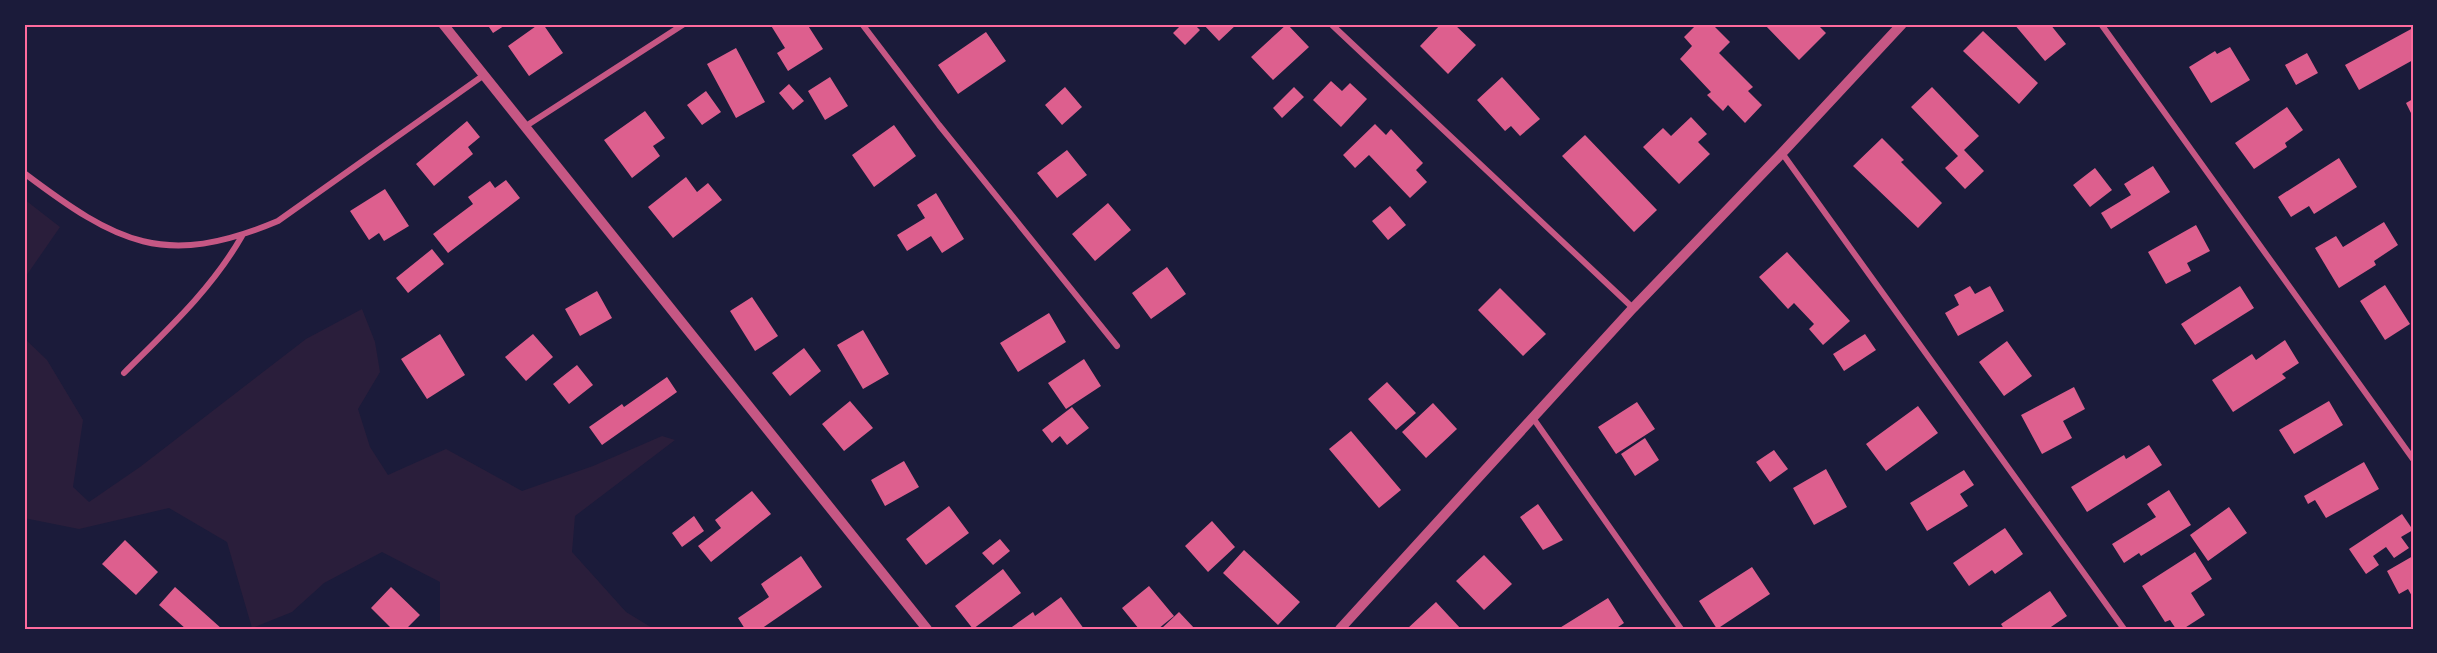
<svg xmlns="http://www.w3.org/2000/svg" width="2437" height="653" viewBox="0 0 2437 653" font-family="Figtree,sans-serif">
  <rect width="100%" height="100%" fill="#1b1b3a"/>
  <path fill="#2a1e3b" d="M 24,199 L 60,227 L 24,279 Z
    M 362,309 L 375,342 L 380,372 L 358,409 L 370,447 L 388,475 L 446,449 L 522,491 L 593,466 L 662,436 L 675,440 L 575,516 L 572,552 L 626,612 L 654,629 L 440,629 L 440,582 L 382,552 L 324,583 L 292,612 L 252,628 L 227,542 L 169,508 L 79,529 L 24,518 L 24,338 L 47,360 L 83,420 L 73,487 L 89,502 L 140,467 L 306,339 Z"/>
  <path fill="#dd5f8e" d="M 487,24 L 507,24 L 493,33 Z
    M 539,24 L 543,24 L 563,53 L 529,76 L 508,46 Z
    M 770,24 L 807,24 L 823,49 L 788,71 L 777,53 L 785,48 Z
    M 1182,24 L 1194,24 L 1200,30 L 1185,45 L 1173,33 Z
    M 1203,24 L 1237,24 L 1219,41 Z
    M 1287,24 L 1309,47 L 1273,80 L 1251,57 Z
    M 1441,24 L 1454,24 L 1476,45 L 1448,74 L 1420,46 Z
    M 1697,24 L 1712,24 L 1730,42 L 1719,53 L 1753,87 L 1748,91 L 1762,105 L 1745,123 L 1728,105 L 1723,111 L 1707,95 L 1711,92 L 1680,59 L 1692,46 L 1684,37 Z
    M 1764,24 L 1817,24 L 1826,33 L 1799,60 Z
    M 2014,24 L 2050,24 L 2066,44 L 2045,61 Z
    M 2413,28 L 2413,60 L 2359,90 L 2345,65 Z
    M 1983,31 L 2038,83 L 2019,104 L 1963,51 Z
    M 986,32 L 1006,61 L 958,94 L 938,65 Z
    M 2230,47 L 2250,80 L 2211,103 L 2189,67 L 2215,51 L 2217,54 Z
    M 736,48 L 765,102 L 736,118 L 707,64 Z
    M 2307,53 L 2318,73 L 2296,85 L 2285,65 Z
    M 830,77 L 848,106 L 825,120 L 808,91 Z
    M 1502,77 L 1540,119 L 1520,136 L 1511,126 L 1505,131 L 1477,100 Z
    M 1331,81 L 1342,91 L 1350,83 L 1367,99 L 1341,127 L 1313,100 Z
    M 789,84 L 804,101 L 793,110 L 779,93 Z
    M 1065,87 L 1082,107 L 1062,125 L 1045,105 Z
    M 1294,87 L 1304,97 L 1282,118 L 1273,108 Z
    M 1932,87 L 1979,136 L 1964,150 L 1984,171 L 1965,189 L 1945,168 L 1958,156 L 1911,107 Z
    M 706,91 L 721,112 L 702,125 L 687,105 Z
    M 2413,99 L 2413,117 L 2406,103 Z
    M 2287,107 L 2303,130 L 2285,143 L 2287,147 L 2254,169 L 2235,143 Z
    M 645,111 L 665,138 L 653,146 L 660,156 L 632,178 L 604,140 Z
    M 1691,117 L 1707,134 L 1698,142 L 1710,154 L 1679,184 L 1643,147 L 1663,128 L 1671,136 Z
    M 467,121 L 480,137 L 468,147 L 473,154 L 434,186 L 416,164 Z
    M 1375,124 L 1386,135 L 1391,129 L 1423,163 L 1416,170 L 1427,182 L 1410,198 L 1369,155 L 1355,168 L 1343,155 Z
    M 894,125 L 916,156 L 874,187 L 852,155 Z
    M 1585,135 L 1657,210 L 1634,232 L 1562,156 Z
    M 1882,138 L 1904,160 L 1901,162 L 1942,203 L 1918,228 L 1853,166 Z
    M 1067,150 L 1087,175 L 1057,198 L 1037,173 Z
    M 2339,158 L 2357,187 L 2314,214 L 2309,206 L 2291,217 L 2278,197 Z
    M 2153,166 L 2170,192 L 2111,229 L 2101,213 L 2131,195 L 2124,184 Z
    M 2095,168 L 2112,190 L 2090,207 L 2073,185 Z
    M 686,177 L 697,192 L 708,183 L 722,200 L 673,238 L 648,207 Z
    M 506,180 L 520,198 L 448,253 L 433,234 L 473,204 L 468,197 L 490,181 L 495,188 Z
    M 385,189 L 409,226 L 384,241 L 379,233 L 369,240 L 350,211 Z
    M 936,193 L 964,239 L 942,253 L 931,236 L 907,251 L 897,235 L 925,218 L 917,205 Z
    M 1108,203 L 1131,230 L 1095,261 L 1072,234 Z
    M 1390,206 L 1406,225 L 1388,240 L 1372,221 Z
    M 2384,222 L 2398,245 L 2374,261 L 2376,265 L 2339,288 L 2315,248 L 2336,236 L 2343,247 Z
    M 2196,225 L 2210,251 L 2187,263 L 2191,271 L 2166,284 L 2148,252 Z
    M 432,249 L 444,264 L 408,293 L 396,278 Z
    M 1787,252 L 1850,321 L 1823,345 L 1809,329 L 1814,324 L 1794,303 L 1788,309 L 1759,277 Z
    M 1167,267 L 1186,294 L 1151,319 L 1132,293 Z
    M 2385,285 L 2410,324 L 2385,340 L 2360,301 Z
    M 1970,286 L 1975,294 L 1990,286 L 2004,311 L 1958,336 L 1945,313 L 1959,305 L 1954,295 Z
    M 2240,286 L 2254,308 L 2195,345 L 2181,324 Z
    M 1500,288 L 1546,334 L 1523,356 L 1478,310 Z
    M 597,291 L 612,318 L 580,336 L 565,309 Z
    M 752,297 L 778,336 L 755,351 L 730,311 Z
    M 1049,313 L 1066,342 L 1018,372 L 1000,343 Z
    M 863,330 L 889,374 L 863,389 L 837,345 Z
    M 440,334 L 465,375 L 427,399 L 401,359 Z
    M 533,334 L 553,357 L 526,381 L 505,357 Z
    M 1865,334 L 1876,350 L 1844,371 L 1833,354 Z
    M 2285,340 L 2299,363 L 2282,374 L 2286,378 L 2233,412 L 2212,380 L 2252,354 L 2256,360 Z
    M 2007,341 L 2032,376 L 2004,396 L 1979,362 Z
    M 804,348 L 821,371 L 790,396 L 772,373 Z
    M 1084,359 L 1101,386 L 1066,409 L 1048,383 Z
    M 577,365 L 593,385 L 569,404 L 553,384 Z
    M 667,377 L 677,392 L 602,445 L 589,427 L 622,404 L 624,407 Z
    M 1387,382 L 1416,413 L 1396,430 L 1368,399 Z
    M 2074,387 L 2085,409 L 2063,421 L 2072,438 L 2042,454 L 2021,415 Z
    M 850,401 L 873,428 L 844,451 L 822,424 Z
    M 2329,401 L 2343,425 L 2294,454 L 2279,430 Z
    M 1637,402 L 1655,429 L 1616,454 L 1598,427 Z
    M 1433,403 L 1457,429 L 1426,458 L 1402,432 Z
    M 1918,406 L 1938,433 L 1886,471 L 1866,444 Z
    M 1072,407 L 1089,428 L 1067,445 L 1060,436 L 1052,443 L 1042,430 Z
    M 1351,431 L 1401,490 L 1379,508 L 1329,449 Z
    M 1645,438 L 1659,460 L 1635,476 L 1621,454 Z
    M 2149,445 L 2162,465 L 2087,512 L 2071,487 L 2124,455 L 2126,459 Z
    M 1774,450 L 1788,469 L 1770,482 L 1756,462 Z
    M 904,461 L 919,487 L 885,506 L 871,480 Z
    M 2364,462 L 2379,489 L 2326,518 L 2315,500 L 2308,504 L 2304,496 Z
    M 1826,469 L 1847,507 L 1814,525 L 1793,488 Z
    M 1964,470 L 1974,485 L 1960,494 L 1968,506 L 1927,531 L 1910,503 Z
    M 2169,490 L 2191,525 L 2141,556 L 2139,553 L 2124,563 L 2112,544 L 2156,517 L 2147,504 Z
    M 752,491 L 771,514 L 711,562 L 698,546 L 721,528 L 715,520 Z
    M 1538,504 L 1563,540 L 1543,550 L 1520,517 Z
    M 949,506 L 969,533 L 926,565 L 906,539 Z
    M 2229,507 L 2247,533 L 2208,561 L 2190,535 Z
    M 2402,514 L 2413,530 L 2401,537 L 2409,548 L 2394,558 L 2386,547 L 2373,556 L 2379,565 L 2366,574 L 2349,549 Z
    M 694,516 L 704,531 L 682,547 L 672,533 Z
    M 1212,521 L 1235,547 L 1208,572 L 1185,546 Z
    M 2005,528 L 2023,554 L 1995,574 L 1992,570 L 1969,586 L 1953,563 Z
    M 1000,539 L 1010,551 L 993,565 L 982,553 Z
    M 125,540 L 158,572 L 136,595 L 102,564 Z
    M 1244,550 L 1300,602 L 1278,625 L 1223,573 Z
    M 2195,552 L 2212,579 L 2191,593 L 2205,615 L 2183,629 L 2176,629 L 2170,620 L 2165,622 L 2142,586 Z
    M 1484,555 L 1512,584 L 1484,610 L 1456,581 Z
    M 801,556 L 822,587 L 761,629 L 745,629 L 738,618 L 769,597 L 761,584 Z
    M 2413,556 L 2413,598 L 2408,589 L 2399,594 L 2387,571 Z
    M 1752,567 L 1770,594 L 1717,629 L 1699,601 Z
    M 1003,569 L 1021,593 L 973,629 L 955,606 Z
    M 1149,586 L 1174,616 L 1158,629 L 1139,629 L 1122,608 Z
    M 175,587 L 222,629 L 186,629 L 159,605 Z
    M 391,587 L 420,615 L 406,629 L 392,629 L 371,608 Z
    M 2050,591 L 2067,616 L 2048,629 L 2004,629 L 2001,624 Z
    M 1061,597 L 1084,629 L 1009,629 L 1033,612 L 1035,616 Z
    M 1608,598 L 1624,623 L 1615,629 L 1558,629 Z
    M 1436,602 L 1461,629 L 1407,629 Z
    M 1179,612 L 1195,629 L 1162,628 Z"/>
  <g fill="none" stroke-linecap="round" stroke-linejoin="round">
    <path stroke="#c65784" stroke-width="6" d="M 862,24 L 939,125 L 1117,346
      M 1331,24 L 1633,308
      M 2101,24 L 2413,459
      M 526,126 L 684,24
      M 1782,153 L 2124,629
      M 24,173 C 117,243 164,269 278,221 L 484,75
      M 124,373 C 167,330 211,290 242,236
      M 1533,418 L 1681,629"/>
    <path stroke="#c65784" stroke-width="10" d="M 443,24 L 927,629
      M 1340,629 L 1633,308 L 1782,153 L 1902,24"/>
  </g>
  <rect width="2437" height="653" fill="none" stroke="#1b1b3a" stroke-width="51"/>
  <rect x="26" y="26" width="2386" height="602" fill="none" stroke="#ff6b9d" stroke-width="2"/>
</svg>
